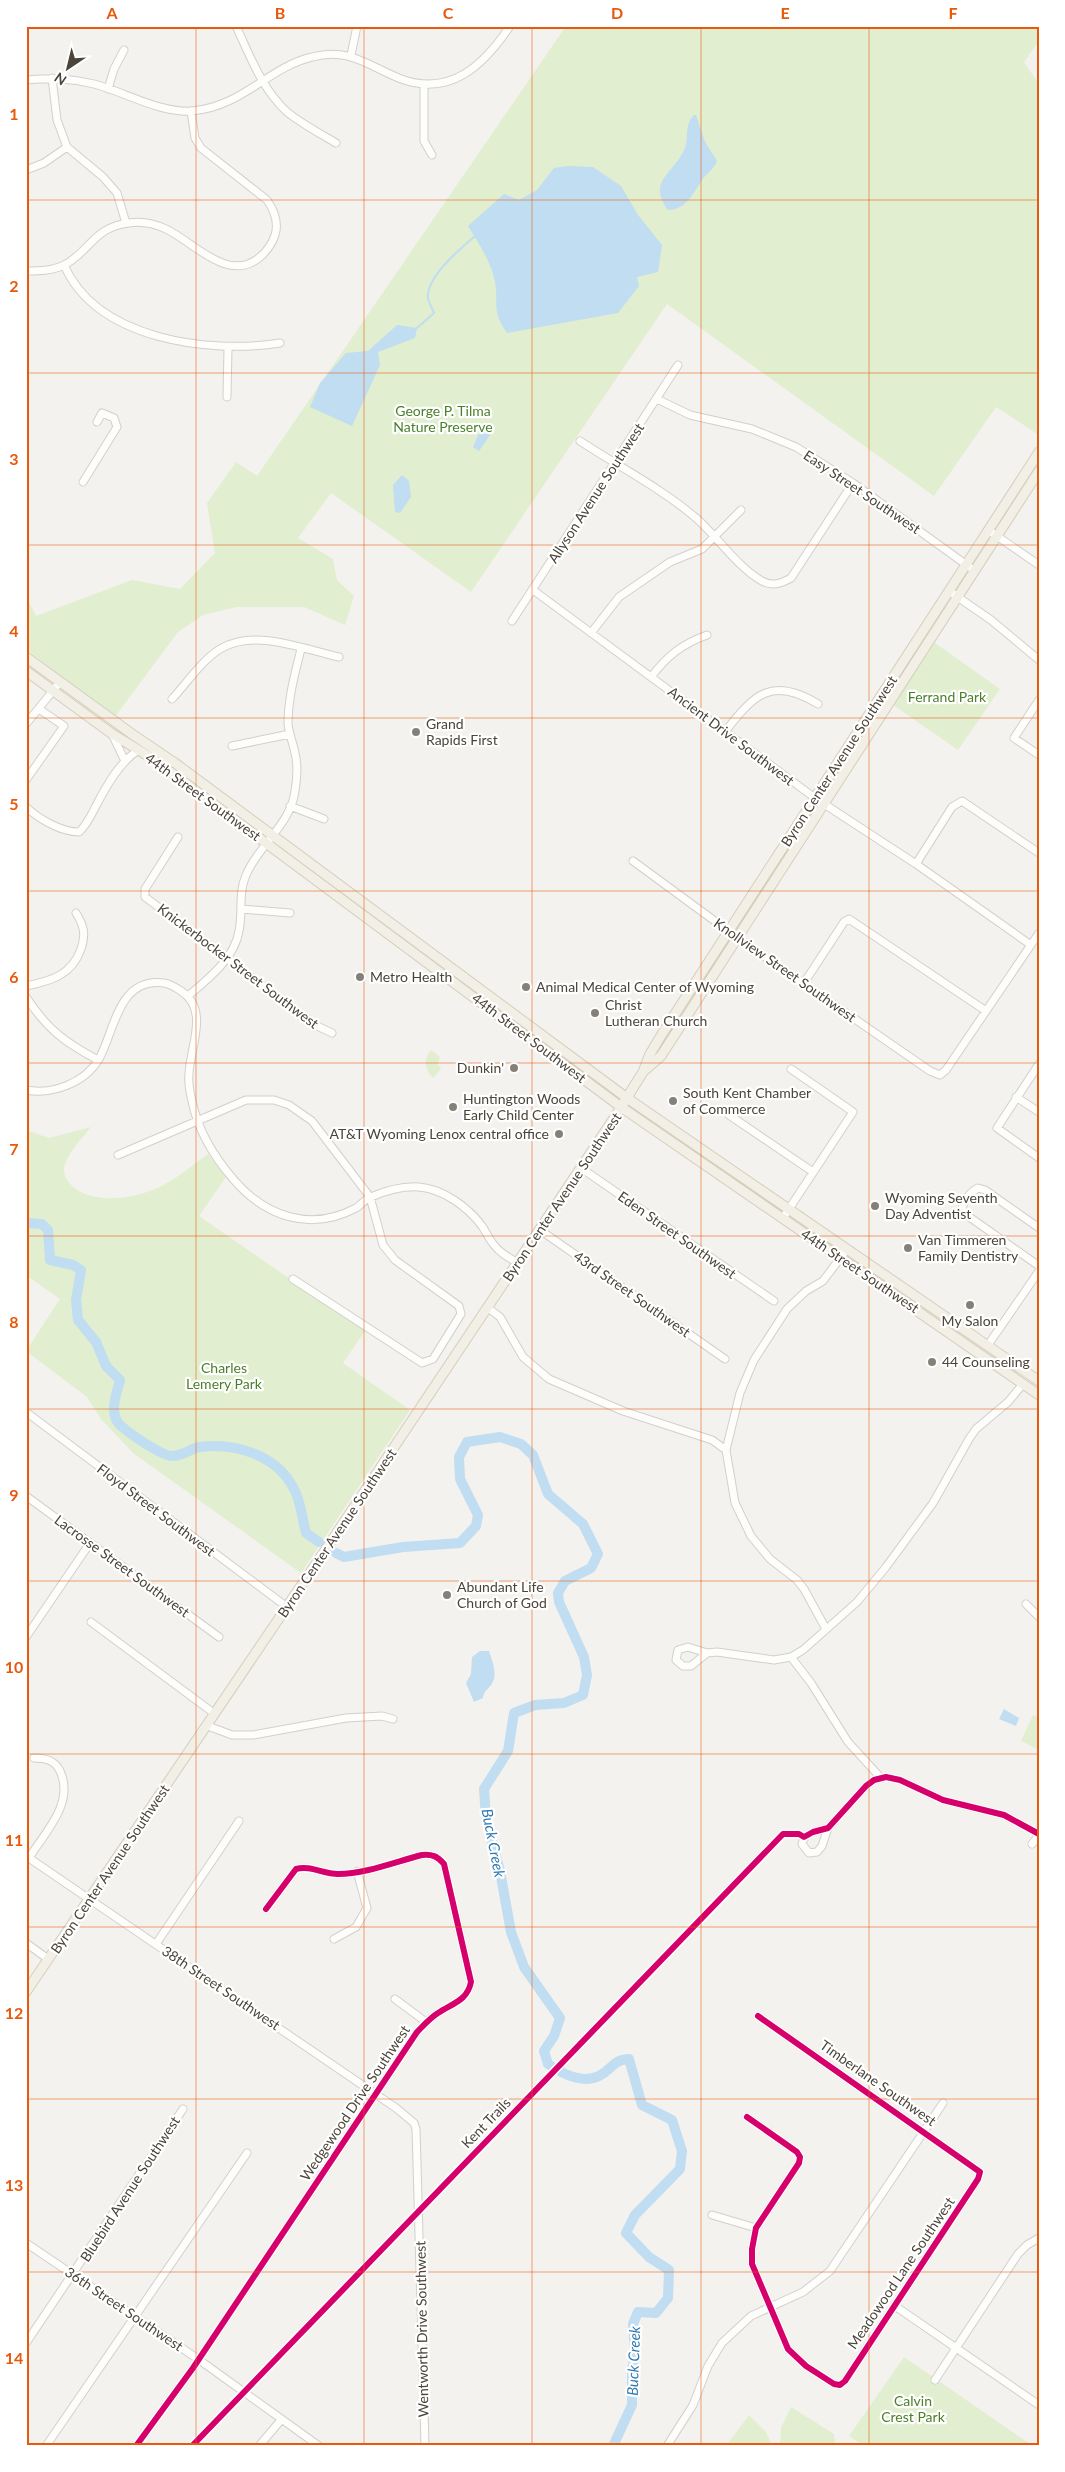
<svg xmlns="http://www.w3.org/2000/svg" width="1065" height="2472" viewBox="0 0 1065 2472" font-family="Lato,sans-serif">
  <rect width="100%" height="100%" fill="#f4f2ee"/>
  <path fill="#e1eecf" d="M 566,26 L 1039,26 L 1039,41 L 1024,62 L 1039,84 L 1039,435 L 996,407 L 934,496 L 667,304 L 471,592 L 331,493 L 298,538 L 333,559 L 337,580 L 354,596 L 345,625 L 304,607 L 237,607 L 203,615 L 178,632 L 114,718 L 26,649 L 26,596 L 36,616 L 132,580 L 180,589 L 215,553 L 207,503 L 236,462 L 257,476 Z
    M 935,643 L 1000,689 L 958,750 L 893,705 Z
    M 431,1050 L 440,1057 L 438,1064 L 441,1069 L 433,1078 C 425,1070 423,1059 431,1050 Z
    M 91,1127 C 82,1139 65,1155 64,1170 C 64,1177 68,1181 72,1186 C 92,1204 127,1199 150,1191 C 172,1183 190,1167 208,1154 L 226,1177 L 199,1216 L 365,1331 L 343,1363 L 410,1410 L 301,1573 L 133,1453 L 101,1419 L 87,1397 L 26,1351 L 60,1299 L 26,1275 L 26,1130 L 49,1138 Z
    M 1033,1715 L 1039,1717 L 1039,1750 L 1021,1741 Z
    M 904,2357 L 1033,2446 L 864,2446 L 849,2436 Z
    M 791,2407 L 834,2434 L 835,2441 L 832,2446 L 780,2446 L 781,2428 Z
    M 749,2415 L 766,2432 L 772,2446 L 726,2446 Z"/>
  <path fill="#c0ddf1" d="M 694,115 L 696,115 L 705,142 L 717,161 C 713,170 707,173 702,180 C 694,192 686,210 668,210 C 646,181 675,173 685,148 C 689,137 684,125 694,115 Z
    M 568,166 L 593,167 L 621,186 L 638,215 L 662,245 L 658,272 L 637,277 L 639,286 L 618,313 L 507,333 C 491,310 499,306 495,282 C 491,261 479,244 468,226 L 504,194 L 519,200 L 537,190 L 554,168 Z
    M 397,325 L 417,328 L 415,338 L 378,352 L 380,365 L 352,426 L 310,407 L 320,383 L 346,353 L 368,351 Z
    M 486,427 L 492,432 L 479,451 L 473,447 L 478,435 Z
    M 402,475 L 409,481 L 411,497 L 400,513 L 395,512 L 393,485 Z
    M 480,1651 L 489,1651 C 493,1663 498,1676 491,1685 C 487,1690 483,1693 483,1698 L 474,1702 L 466,1683 L 471,1674 L 472,1657 Z
    M 1004,1709 L 1019,1718 L 1016,1726 L 999,1719 Z"/>
  <g fill="none" stroke-linecap="round" stroke-linejoin="round">
    <path stroke="#c0ddf1" stroke-width="2" d="M 417,328 L 434,313 C 432,308 429,303 428,298 C 426,277 460,249 475,236"/>
    <path stroke="#c0ddf1" stroke-width="10" d="M 26,1223 L 42,1224 L 48,1230 L 50,1260 L 73,1265 L 81,1270 L 76,1300 L 78,1320 L 96,1342 L 106,1366 L 120,1380 C 117,1392 110,1410 117,1421 C 121,1429 161,1455 171,1456 C 182,1457 190,1449 199,1447 C 235,1442 277,1455 294,1489 C 301,1501 302,1519 306,1533 L 319,1542
      M 336,1553 L 344,1557 L 403,1547 L 460,1543 L 476,1526 L 478,1515 L 460,1479 L 459,1457 L 467,1442 L 500,1437 L 521,1444 L 533,1455 L 548,1494 L 583,1524 L 598,1554 L 591,1568 L 565,1581 L 558,1593 L 559,1602 L 584,1657 L 587,1675 L 583,1695 L 564,1703 L 535,1705 L 514,1713 L 508,1751 L 484,1789 L 486,1819 L 500,1871 L 511,1932 L 524,1967 L 560,2018 L 554,2036 L 544,2051 L 548,2064 C 561,2073 582,2084 599,2076 C 613,2069 612,2060 629,2059 L 642,2105 L 672,2120 L 682,2151 L 680,2169 L 635,2215 L 626,2233 L 649,2257 L 669,2270 L 668,2298 L 656,2313 L 638,2312 L 633,2324 L 635,2352 L 632,2371 L 632,2405 L 613,2446"/>
    <defs>
      <path id="minor" d="M 236,26 C 250,56 262,89 287,112 C 302,124 319,133 336,143
        M 351,55 L 357,26
        M 52,78 L 57,120 L 67,147 L 103,177 L 117,193 L 126,223
        M 26,80 C 50,78 70,78 94,84 C 125,92 159,113 192,111 C 242,107 269,67 312,57 C 350,47 368,66 401,79 C 451,97 484,65 510,26
        M 424,84 L 424,141 L 432,155
        M 108,89 L 114,69 L 124,50
        M 26,170 L 44,163 L 67,147
        M 64,265 C 97,340 209,354 280,343
        M 26,271 C 39,271 52,271 64,265 C 89,253 93,227 129,223 C 141,221 155,224 166,229 C 194,242 228,284 260,257 C 267,251 272,244 275,235 C 279,222 274,210 267,200 L 201,148 L 195,138 L 191,111
        M 227,397 L 228,348
        M 657,399 L 690,415 L 752,429 L 796,447 L 853,483 L 975,571
        M 580,441 C 618,466 661,488 696,518 C 717,536 738,568 762,581 C 773,587 782,583 791,578 L 853,483
        M 83,482 L 117,427 L 114,418 L 102,413 L 97,422
        M 988,530 L 1039,565
        M 533,590 L 815,798 L 916,864 L 1031,945
        M 949,591 L 991,620 L 1039,660
        M 512,621 L 678,365
        M 591,633 L 619,597 L 670,562 L 702,549 L 741,510
        M 651,677 C 667,656 682,644 707,635
        M 172,699 C 187,683 201,661 220,649 C 254,628 303,649 339,657
        M 1039,700 L 1014,738 L 1039,755
        M 26,724 L 60,682
        M 725,732 C 754,694 772,676 818,704
        M 112,734 L 125,761
        M 232,746 L 290,734
        M 26,780 L 64,726 L 39,709
        M 290,806 L 324,819
        M 26,807 C 39,819 61,832 79,832 C 88,824 92,813 98,802 C 107,785 121,760 139,750
        M 178,837 L 145,889 L 145,897 L 315,1025 L 332,1033
        M 633,861 L 742,941 L 930,1071 L 940,1075 L 946,1070 L 1039,933
        M 916,864 L 952,807 L 962,801 L 1039,853
        M 241,909 L 290,913
        M 804,983 L 844,922 L 849,919 L 986,1011
        M 26,986 C 51,981 72,975 81,949 C 86,934 84,926 76,913
        M 188,996 C 207,980 235,958 239,931 C 243,913 238,893 246,875 C 258,846 291,824 295,791 C 297,779 298,765 295,753 C 293,743 289,734 288,724 C 288,698 295,673 301,649
        M 26,997 C 47,1029 64,1042 98,1060
        M 1039,1064 L 997,1128 L 1039,1158
        M 26,1090 C 52,1095 85,1083 99,1059 C 115,1030 118,977 164,983 C 170,984 175,987 181,991 C 210,1010 190,1046 189,1074 C 188,1083 190,1093 192,1101 C 198,1131 214,1157 234,1180 C 266,1217 311,1232 356,1208 C 361,1205 365,1199 371,1197 C 385,1191 404,1186 419,1187 C 443,1189 468,1207 482,1226 C 486,1232 489,1239 494,1245 C 500,1253 509,1258 518,1263
        M 1016,1097 L 1039,1112
        M 729,1115 L 813,1172
        M 118,1155 L 246,1100 L 274,1100 L 289,1105 L 312,1121 L 370,1197 L 383,1245 L 395,1260 L 459,1306 L 461,1314 L 433,1359 L 422,1363 L 293,1279
        M 581,1168 L 774,1301
        M 783,1218 L 853,1112 L 791,1069
        M 1039,1228 L 985,1190 L 978,1188 C 970,1192 963,1201 962,1210 L 968,1216 L 1039,1266
        M 540,1230 L 725,1359
        M 488,1308 L 500,1317 L 523,1357 L 549,1379 L 623,1411 L 712,1440 L 726,1450
        M 988,1345 L 1039,1271
        M 26,1412 L 287,1607
        M 26,1496 L 219,1637
        M 1026,1604 L 1039,1617
        M 91,1622 L 215,1714
        M 826,1629 L 804,1589 L 797,1580 L 770,1559 L 751,1536 L 735,1503 L 726,1450 L 740,1393 L 754,1360 L 787,1309 L 806,1291 L 823,1281 L 847,1249
        M 26,1637 L 90,1543
        M 707,1653 L 691,1666 L 683,1666 L 676,1660 L 678,1650 L 688,1647 L 707,1653 L 717,1652 L 774,1660 L 791,1657 L 803,1650 L 857,1602 L 886,1567 L 933,1503 L 969,1439 L 976,1429 L 1008,1402 L 1023,1384
        M 791,1657 L 811,1683 L 848,1742 L 881,1778
        M 208,1726 L 232,1735 L 253,1735 L 346,1718 L 382,1716 L 393,1719
        M 828,1828 C 818,1831 804,1832 802,1844 L 809,1853 L 817,1852 L 822,1846 L 828,1828 L 866,1786 L 874,1780 L 886,1777 L 900,1780 L 943,1800 L 1004,1815 L 1039,1834
        M 1032,1844 L 1039,1835
        M 26,1856 L 396,2108 L 414,2123 L 416,2129 L 425,2446
        M 29,1858 C 45,1832 75,1803 60,1771 C 55,1760 45,1758 34,1758
        M 334,1939 L 356,1927 L 367,1908 L 357,1871
        M 26,1943 L 48,1959
        M 156,1944 L 239,1821
        M 395,1999 L 426,2022
        M 747,2117 L 797,2152 L 800,2157 L 799,2163 L 756,2228 L 752,2249 L 752,2264 L 788,2349 L 806,2366 L 834,2384 L 840,2385 L 845,2381 L 978,2179 L 980,2172 L 758,2016
        M 712,2215 L 756,2228
        M 26,2243 L 198,2359 L 319,2446
        M 895,2306 L 1039,2405
        M 26,2343 L 183,2109
        M 935,2380 L 1018,2254 L 1027,2245 L 1039,2238
        M 46,2446 L 247,2153
        M 136,2446 L 193,2368 L 417,2032 C 424,2025 430,2018 438,2013 C 453,2003 467,2001 471,1982 L 444,1864 C 437,1856 432,1854 422,1855 C 395,1862 365,1874 338,1874 C 323,1874 310,1865 296,1869 L 266,1909
        M 259,2446 L 281,2420
        M 667,2446 L 693,2405 L 708,2366 L 722,2343 L 751,2316 L 803,2292 L 830,2271 L 943,2103"/>
      <path id="major" d="M 26,657 L 132,734 L 175,763 L 627,1098 L 1039,1381
        M 26,671 L 111,733 L 153,759 L 621,1107 L 1039,1395
        M 645,1070 L 661,1056 L 1039,471
        M 26,1992 L 328,1546 L 616,1115 L 643,1072 L 650,1054 L 662,1034 L 1039,452"/>
    </defs>
    <use href="#minor" stroke="#d2d0cb" stroke-width="9"/>
    <use href="#major" stroke="#d6cebb" stroke-width="11"/>
    <use href="#minor" stroke="#fdfdfc" stroke-width="7"/>
    <use href="#major" stroke="#f2efe6" stroke-width="9"/>
    <defs>
      <path id="cycleway" d="M 747,2117 L 797,2152 L 800,2157 L 799,2163 L 756,2228 L 752,2249 L 752,2264 L 788,2349 L 806,2366 L 834,2384 L 840,2385 L 845,2381 L 978,2179 L 980,2172 L 758,2016
        M 136,2446 L 193,2368 L 417,2032 C 424,2025 430,2018 438,2013 C 453,2003 467,2001 471,1982 L 444,1864 C 437,1856 432,1854 422,1855 C 395,1862 365,1874 338,1874 C 323,1874 310,1865 296,1869 L 266,1909
        M 192,2446 L 783,1834 L 799,1834 L 804,1837 L 813,1832 L 828,1828 L 866,1786 L 874,1780 L 886,1777 L 900,1780 L 943,1800 L 1004,1815 L 1039,1834"/>
    </defs>
    <use href="#cycleway" stroke="#fff" stroke-width="9"/>
    <use href="#cycleway" stroke="#d6006c" stroke-width="6"/>
  </g>
  <path fill="none" stroke="#e8590c" stroke-width="1" stroke-opacity="0.55" d="M 196,26 L 196,2446M 364,26 L 364,2446M 532,26 L 532,2446M 701,26 L 701,2446M 869,26 L 869,2446M 26,200 L 1039,200M 26,373 L 1039,373M 26,545 L 1039,545M 26,718 L 1039,718M 26,891 L 1039,891M 26,1063 L 1039,1063M 26,1236 L 1039,1236M 26,1409 L 1039,1409M 26,1581 L 1039,1581M 26,1754 L 1039,1754M 26,1927 L 1039,1927M 26,2099 L 1039,2099M 26,2272 L 1039,2272"/>
  <g fill="#868178" stroke="#fff" stroke-width="2">
    <circle cx="416" cy="732" r="5"/>
    <circle cx="360" cy="977" r="5"/>
    <circle cx="526" cy="987" r="5"/>
    <circle cx="595" cy="1013" r="5"/>
    <circle cx="514" cy="1068" r="5"/>
    <circle cx="673" cy="1101" r="5"/>
    <circle cx="453" cy="1107" r="5"/>
    <circle cx="559" cy="1134" r="5"/>
    <circle cx="875" cy="1206" r="5"/>
    <circle cx="908" cy="1248" r="5"/>
    <circle cx="970" cy="1305" r="5"/>
    <circle cx="932" cy="1362" r="5"/>
    <circle cx="447" cy="1595" r="5"/>
  </g>
  <g text-anchor="middle" stroke-width="4.5" stroke-linejoin="round" paint-order="stroke">
    <g font-size="14" fill="#4a7f2a" stroke="#fff">
      <text x="443" y="416">George P. Tilma<tspan x="443" dy="16">Nature Preserve</tspan></text>
      <text x="947" y="702">Ferrand Park</text>
      <text x="224" y="1373">Charles<tspan x="224" dy="16">Lemery Park</tspan></text>
      <text x="913" y="2406">Calvin<tspan x="913" dy="16">Crest Park</tspan></text>
    </g>
    <g font-size="14" fill="#4b4439" stroke="#fff">
      <text transform="translate(862 492) rotate(34)" y="5">Easy Street Southwest</text>
      <text transform="translate(596 493) rotate(-57)" y="5">Allyson Avenue Southwest</text>
      <text transform="translate(731 736) rotate(37)" y="5">Ancient Drive Southwest</text>
      <text transform="translate(839 761) rotate(-57)" y="5">Byron Center Avenue Southwest</text>
      <text transform="translate(203 797) rotate(36)" y="5">44th Street Southwest</text>
      <text transform="translate(238 966) rotate(37)" y="5">Knickerbocker Street Southwest</text>
      <text transform="translate(785 970) rotate(35)" y="5">Knollview Street Southwest</text>
      <text transform="translate(529 1038) rotate(37)" y="5">44th Street Southwest</text>
      <text transform="translate(562 1197) rotate(-56)" y="5">Byron Center Avenue Southwest</text>
      <text transform="translate(677 1235) rotate(35)" y="5">Eden Street Southwest</text>
      <text transform="translate(860 1271) rotate(34)" y="5">44th Street Southwest</text>
      <text transform="translate(632 1294) rotate(35)" y="5">43rd Street Southwest</text>
      <text transform="translate(156 1510) rotate(37)" y="5">Floyd Street Southwest</text>
      <text transform="translate(337 1533) rotate(-56)" y="5">Byron Center Avenue Southwest</text>
      <text transform="translate(122 1566) rotate(36)" y="5">Lacrosse Street Southwest</text>
      <text transform="translate(110 1869) rotate(-56)" y="5">Byron Center Avenue Southwest</text>
      <text transform="translate(221 1988) rotate(34)" y="5">38th Street Southwest</text>
      <text transform="translate(878 2083) rotate(35)" y="5">Timberlane Southwest</text>
      <text transform="translate(355 2103) rotate(-56)" y="5">Wedgewood Drive Southwest</text>
      <text transform="translate(486 2123) rotate(-46)" y="5">Kent Trails</text>
      <text transform="translate(130 2189) rotate(-57)" y="5">Bluebird Avenue Southwest</text>
      <text transform="translate(901 2273) rotate(-56)" y="5">Meadowood Lane Southwest</text>
      <text transform="translate(124 2309) rotate(34)" y="5">36th Street Southwest</text>
      <text transform="translate(422 2329) rotate(-91)" y="5">Wentworth Drive Southwest</text>
    </g>
    <g font-size="14" fill="#4b4439" stroke="#fff" text-anchor="start">
      <text x="426" y="729">Grand<tspan x="426" dy="16">Rapids First</tspan></text>
      <text x="370" y="982">Metro Health</text>
      <text x="536" y="992">Animal Medical Center of Wyoming</text>
      <text x="605" y="1010">Christ<tspan x="605" dy="16">Lutheran Church</tspan></text>
      <text x="504" y="1073" text-anchor="end">Dunkin'</text>
      <text x="683" y="1098">South Kent Chamber<tspan x="683" dy="16">of Commerce</tspan></text>
      <text x="463" y="1104">Huntington Woods<tspan x="463" dy="16">Early Child Center</tspan></text>
      <text x="549" y="1139" text-anchor="end">AT&amp;T Wyoming Lenox central office</text>
      <text x="885" y="1203">Wyoming Seventh<tspan x="885" dy="16">Day Adventist</tspan></text>
      <text x="918" y="1245">Van Timmeren<tspan x="918" dy="16">Family Dentistry</tspan></text>
      <text x="970" y="1326" text-anchor="middle">My Salon</text>
      <text x="942" y="1367">44 Counseling</text>
      <text x="457" y="1592">Abundant Life<tspan x="457" dy="16">Church of God</tspan></text>
    </g>
    <g font-size="15" font-style="italic" fill="#2e7ab2" stroke="#fff">
      <text transform="translate(493 1843) rotate(79)" y="5">Buck Creek</text>
      <text transform="translate(634 2361) rotate(-88)" y="5">Buck Creek</text>
    </g>
  </g>
  <rect width="1065" height="2472" fill="none" stroke="#ffffff" stroke-width="55"/>
  <g transform="translate(68 68) rotate(215)" stroke="#ffffff" stroke-width="4" paint-order="stroke">
  <path d="M0-4L9 19L0 12L-9 19Z" fill="#4b4439"/>
  <text y="-8" font-size="14" font-weight="bold" text-anchor="middle" fill="#4b4439">N</text>
  </g>
  <rect x="28" y="28" width="1010" height="2416" fill="none" stroke="#e8590c" stroke-width="2"/>
  <g font-size="16" text-anchor="middle" font-weight="bold" fill="#e8590c">
    <text x="112" y="19">A</text>
    <text x="280" y="19">B</text>
    <text x="448" y="19">C</text>
    <text x="617" y="19">D</text>
    <text x="785" y="19">E</text>
    <text x="953" y="19">F</text>
    <text x="14" y="120">1</text>
    <text x="14" y="292">2</text>
    <text x="14" y="465">3</text>
    <text x="14" y="637">4</text>
    <text x="14" y="810">5</text>
    <text x="14" y="983">6</text>
    <text x="14" y="1155">7</text>
    <text x="14" y="1328">8</text>
    <text x="14" y="1501">9</text>
    <text x="14" y="1673">10</text>
    <text x="14" y="1846">11</text>
    <text x="14" y="2019">12</text>
    <text x="14" y="2191">13</text>
    <text x="14" y="2364">14</text>
  </g>
</svg>
